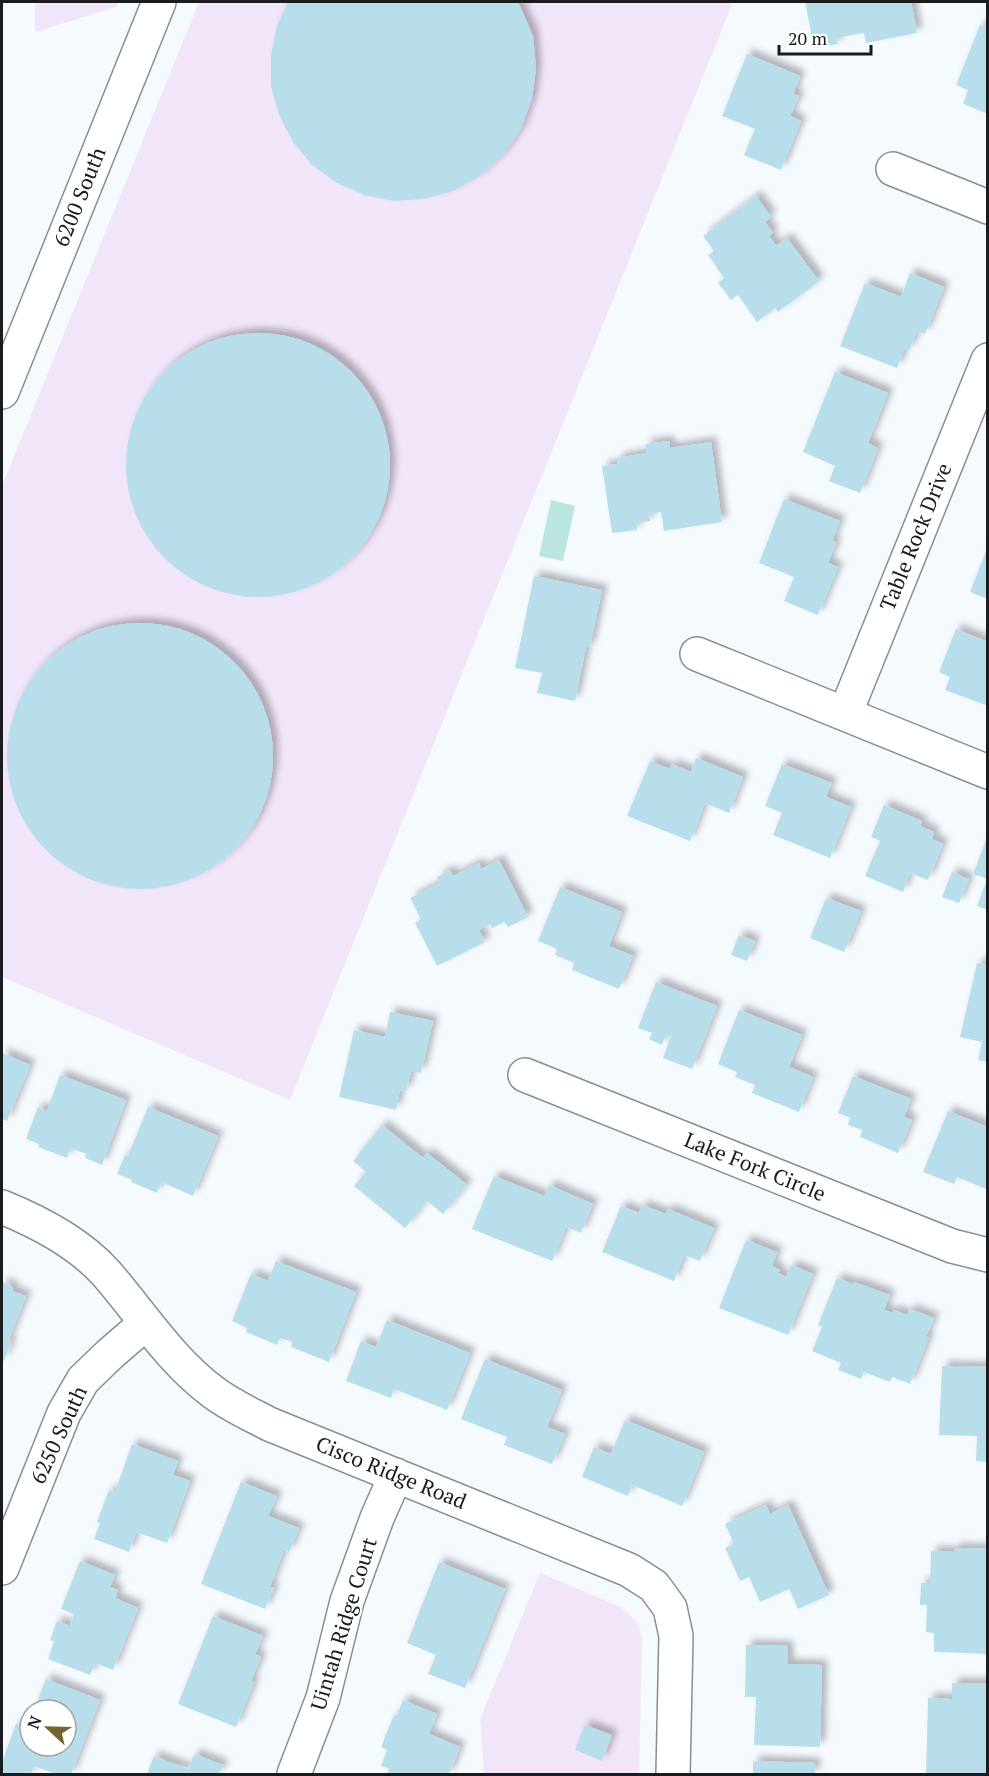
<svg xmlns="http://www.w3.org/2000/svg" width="989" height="1776" viewBox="0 0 989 1776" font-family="'PT Serif',serif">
  <defs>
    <filter id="shadow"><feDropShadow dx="5.5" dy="-5.5" stdDeviation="3" flood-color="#0004"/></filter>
  </defs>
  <rect width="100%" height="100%" fill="#f5faff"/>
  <path fill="#f0e5f9" d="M 35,2 L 118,2 L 116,7 L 35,32 Z
    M 199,2 L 733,2 L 290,1100 L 2,977 L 2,486 Z
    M 540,1573 L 621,1607 L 637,1622 L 642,1636 L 639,1774 L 484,1774 L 480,1719 Z"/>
  <path fill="#bbe5df" d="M 551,500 L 575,506 L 563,561 L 539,556 Z"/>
  <path fill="#b7deea" filter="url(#shadow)" d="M 288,2 L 518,2 L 533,36 L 536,68 L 532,99 L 521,129 L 503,155 L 480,176 L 453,191 L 424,199 L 394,201 L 364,195 L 337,183 L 312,165 L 293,142 L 279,115 L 271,86 L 271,55 L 277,26 Z
    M 805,2 L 911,2 L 917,33 L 866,43 L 864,33 L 836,38 L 838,44 L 814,48 Z
    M 980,25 L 988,28 L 988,114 L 963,104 L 968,90 L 956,85 Z
    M 747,54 L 800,76 L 793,94 L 799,96 L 790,116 L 801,121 L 781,170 L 744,155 L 755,129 L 722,116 Z
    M 756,196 L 771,217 L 765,222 L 773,233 L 769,236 L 776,246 L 787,238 L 819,281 L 778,312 L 775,308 L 757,322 L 738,295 L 731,300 L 718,283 L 724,278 L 708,255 L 714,251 L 703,236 Z
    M 910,273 L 944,287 L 925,334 L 917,331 L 909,350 L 905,348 L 897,368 L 840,346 L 865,283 L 901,297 Z
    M126 465a132 132 0 1 1 264 0a132 132 0 1 1-264 0Z
    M 835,372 L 888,393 L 868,443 L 878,448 L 860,493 L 829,481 L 835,466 L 803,452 Z
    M 669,441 L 670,448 L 711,442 L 722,522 L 664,531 L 661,512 L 649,514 L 650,521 L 636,523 L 637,530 L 612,533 L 602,466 L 618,464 L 617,458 L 647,453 L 645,444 Z
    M 784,499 L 840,521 L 832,541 L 836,543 L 828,563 L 838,567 L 818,615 L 784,601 L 794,577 L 759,563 Z
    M 987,549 L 988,549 L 988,599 L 970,592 Z
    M 534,576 L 602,590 L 590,647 L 586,647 L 575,701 L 537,693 L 542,673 L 515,668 Z
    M7 756a133 133 0 1 1 266 0a133 133 0 1 1-266 0Z
    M 956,629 L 988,642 L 988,706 L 945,690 L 950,677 L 939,672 Z
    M 696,758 L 743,777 L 729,813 L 705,803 L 690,841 L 627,816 L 650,761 L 670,769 L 672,764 L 691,772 Z
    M 782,764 L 832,783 L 826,797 L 851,807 L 830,858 L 773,835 L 782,813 L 765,806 Z
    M 884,805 L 922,821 L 920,826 L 934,832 L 932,839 L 943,844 L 928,880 L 910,873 L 903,892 L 865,876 L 880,841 L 871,837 Z
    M 987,838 L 988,838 L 988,879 L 973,874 Z
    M 499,860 L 528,917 L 508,927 L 504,922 L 492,928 L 490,924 L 479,930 L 485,942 L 437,966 L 415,923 L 421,919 L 410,898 L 440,883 L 437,877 L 450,870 L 453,876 L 479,863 L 481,869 Z
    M 952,872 L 969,879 L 959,903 L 942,897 Z
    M 987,880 L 988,880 L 988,910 L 977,906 Z
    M 560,887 L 622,912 L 609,946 L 633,956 L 619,989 L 572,970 L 574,963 L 555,955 L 557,949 L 538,941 Z
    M 826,898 L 861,911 L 844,952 L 810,938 Z
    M 739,935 L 755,941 L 747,961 L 731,955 Z
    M 977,963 L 988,965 L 988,1062 L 978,1060 L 982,1042 L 960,1037 Z
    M 656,982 L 717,1006 L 692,1069 L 663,1058 L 671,1036 L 666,1035 L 662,1045 L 649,1039 L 652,1033 L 638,1028 Z
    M 739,1010 L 802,1035 L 789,1067 L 813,1077 L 799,1112 L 752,1093 L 755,1085 L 735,1077 L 737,1072 L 718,1064 Z
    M 390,1012 L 433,1021 L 421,1073 L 411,1071 L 406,1091 L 400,1090 L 396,1110 L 339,1097 L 354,1030 L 385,1037 Z
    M 2,1053 L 30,1065 L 7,1121 L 2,1119 Z
    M 60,1075 L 126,1100 L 102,1165 L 85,1158 L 86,1154 L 70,1148 L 67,1158 L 38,1147 L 39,1144 L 26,1139 L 38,1107 L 47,1111 Z
    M 853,1076 L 911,1099 L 904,1117 L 912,1120 L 898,1153 L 860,1137 L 862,1130 L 848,1125 L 850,1118 L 838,1113 Z
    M 148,1107 L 218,1136 L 193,1196 L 161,1182 L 157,1193 L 131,1182 L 132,1180 L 117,1174 L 125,1155 L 128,1156 Z
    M 948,1111 L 988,1127 L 988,1190 L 957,1177 L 954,1184 L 923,1172 Z
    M 382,1125 L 423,1158 L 427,1153 L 467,1185 L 443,1214 L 427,1201 L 405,1228 L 354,1186 L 366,1172 L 353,1161 Z
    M 494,1176 L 544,1196 L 549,1185 L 593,1204 L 581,1233 L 566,1227 L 552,1261 L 472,1229 Z
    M 642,1205 L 666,1214 L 668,1209 L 714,1228 L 700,1261 L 684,1255 L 674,1281 L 602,1252 L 621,1206 L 639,1213 Z
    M 746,1240 L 777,1252 L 772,1266 L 780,1270 L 778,1273 L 786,1277 L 791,1265 L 813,1274 L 788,1335 L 719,1308 Z
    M 276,1261 L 356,1292 L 329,1362 L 291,1347 L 292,1342 L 280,1338 L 277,1345 L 246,1332 L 247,1328 L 232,1321 L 251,1274 L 268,1281 Z
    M 837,1278 L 853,1284 L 854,1282 L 890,1295 L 884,1310 L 893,1313 L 894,1310 L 907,1315 L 910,1309 L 934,1318 L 926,1337 L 929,1337 L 910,1384 L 892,1377 L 890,1382 L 864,1372 L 861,1379 L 838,1370 L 841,1363 L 812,1351 L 822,1327 L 818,1325 Z
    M 2,1282 L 13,1287 L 12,1291 L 26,1296 L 8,1341 L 11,1342 L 4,1361 L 2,1361 Z
    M 387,1320 L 470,1353 L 447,1410 L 394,1389 L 391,1398 L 346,1381 L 361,1341 L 376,1347 Z
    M 485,1359 L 562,1390 L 547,1427 L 565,1434 L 552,1464 L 504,1445 L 507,1437 L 461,1419 Z
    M 942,1366 L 988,1367 L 988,1462 L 976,1461 L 977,1436 L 939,1435 Z
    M 625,1420 L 704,1452 L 682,1506 L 632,1485 L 628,1496 L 582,1477 L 594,1447 L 611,1454 Z
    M 132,1444 L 178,1461 L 173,1475 L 190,1481 L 167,1543 L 136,1532 L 129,1552 L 94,1539 L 100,1523 L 97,1522 L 109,1490 L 115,1492 Z
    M 241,1482 L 277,1496 L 268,1516 L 299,1528 L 289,1552 L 284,1550 L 270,1587 L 274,1588 L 265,1609 L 201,1584 Z
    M 766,1505 L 770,1514 L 788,1505 L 829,1595 L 798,1609 L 789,1589 L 760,1602 L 749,1577 L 740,1581 L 725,1548 L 734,1544 L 725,1524 Z
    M 955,1548 L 988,1549 L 988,1654 L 934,1652 L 934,1633 L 926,1632 L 927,1605 L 920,1605 L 921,1583 L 930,1583 L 931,1551 L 954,1552 Z
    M 80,1561 L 115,1575 L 110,1587 L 118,1590 L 115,1598 L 138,1608 L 113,1670 L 95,1663 L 90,1675 L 48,1659 L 54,1642 L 50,1640 L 57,1621 L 70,1626 L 74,1614 L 61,1609 Z
    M 439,1562 L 505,1589 L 465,1688 L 428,1674 L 436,1655 L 407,1643 Z
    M 213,1616 L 263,1636 L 255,1654 L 261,1657 L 251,1681 L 254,1682 L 236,1727 L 178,1704 Z
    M 746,1645 L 788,1646 L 788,1664 L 822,1665 L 820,1747 L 754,1745 L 756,1697 L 745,1697 Z
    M 46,1679 L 100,1700 L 71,1774 L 55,1774 L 34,1766 L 31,1774 L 8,1774 L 2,1772 L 2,1762 L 16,1724 L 27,1728 L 30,1720 L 30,1746 L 66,1746 L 66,1710 L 34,1710 Z
    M 952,1683 L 988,1683 L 988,1774 L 926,1774 L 928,1698 L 952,1699 Z
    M 403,1700 L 437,1714 L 429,1734 L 460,1747 L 449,1774 L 387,1774 L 389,1769 L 381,1766 L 387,1750 L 381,1747 L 394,1715 L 397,1716 Z
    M 585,1725 L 612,1735 L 602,1761 L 575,1750 Z
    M 194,1754 L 223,1765 L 219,1774 L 147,1774 L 154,1756 L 188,1769 Z
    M 753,1761 L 815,1763 L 815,1774 L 753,1774 Z"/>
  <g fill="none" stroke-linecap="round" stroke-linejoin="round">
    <defs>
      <path id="minor" d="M 893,169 L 988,207
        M 697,654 L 988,772
        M 845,714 L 988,360
        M 525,1075 L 952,1246 L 988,1255
        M 2,1207 C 39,1222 78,1242 106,1273 C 140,1312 170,1360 213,1392 C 230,1405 250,1414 269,1424 L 629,1570 L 654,1586 L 670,1608 L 676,1636 L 673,1774
        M 2,1568 L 64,1413 L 83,1380 L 110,1354 L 146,1323
        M 294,1774 L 323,1698 L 347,1601 L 377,1518 L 396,1475"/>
      <path id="major" d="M 2,392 L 159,2"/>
    </defs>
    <use href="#minor" stroke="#898e93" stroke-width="36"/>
    <use href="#major" stroke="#898e93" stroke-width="36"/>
    <use href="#minor" stroke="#fff" stroke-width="33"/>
    <use href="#major" stroke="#fff" stroke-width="33"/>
  </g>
  <g text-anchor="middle" stroke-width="4.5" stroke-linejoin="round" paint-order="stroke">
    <g font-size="21" fill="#191b1d" stroke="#fff">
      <text transform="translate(80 197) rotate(-68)" y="7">6200 South</text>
      <text transform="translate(916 537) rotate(-68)" y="7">Table Rock Drive</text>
      <text transform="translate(755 1167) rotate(22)" y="7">Lake Fork Circle</text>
      <text transform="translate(59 1435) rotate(-65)" y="7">6250 South</text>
      <text transform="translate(391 1473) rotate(22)" y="7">Cisco Ridge Road</text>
      <text transform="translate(344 1624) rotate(-73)" y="7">Uintah Ridge Court</text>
    </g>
  </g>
  <rect width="989" height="1776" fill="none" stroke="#191b1d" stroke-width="6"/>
  <g transform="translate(48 1728) rotate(292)"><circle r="28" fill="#ffffff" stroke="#a3a4a5" stroke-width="1.5"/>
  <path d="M0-4.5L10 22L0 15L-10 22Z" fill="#736331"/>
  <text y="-9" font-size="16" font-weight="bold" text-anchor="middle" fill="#191b1d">N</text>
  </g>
  <path d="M779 45v9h92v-9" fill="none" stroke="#191b1d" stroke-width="3"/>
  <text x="788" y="45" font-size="18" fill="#191b1d" stroke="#ffffff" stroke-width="4.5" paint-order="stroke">20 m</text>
</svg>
